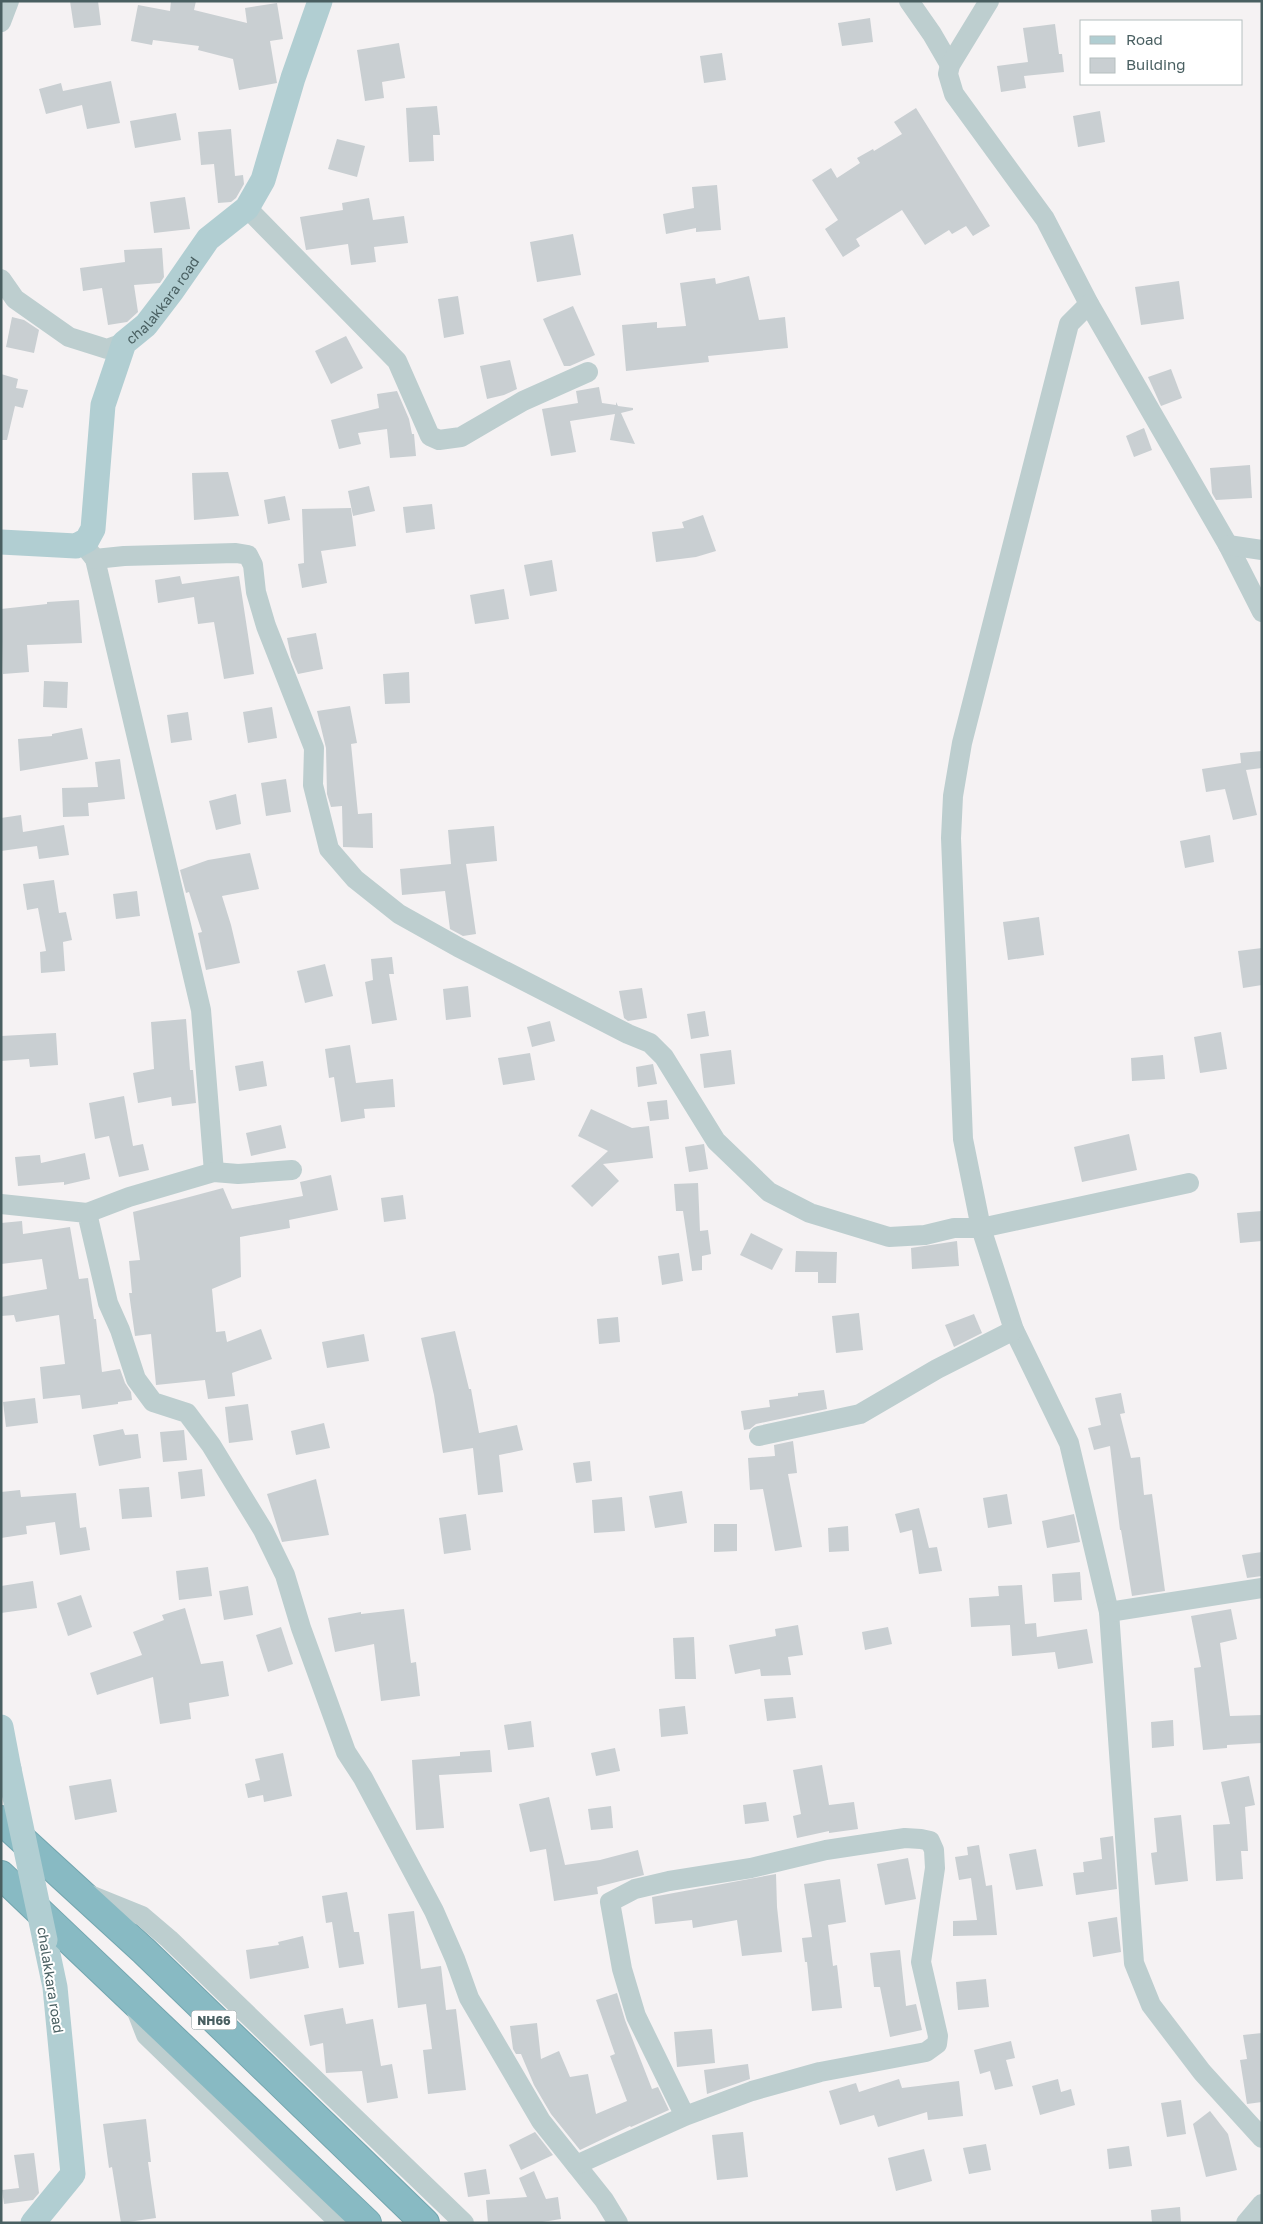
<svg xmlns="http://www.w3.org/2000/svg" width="1263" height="2224" viewBox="0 0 1263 2224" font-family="'Golos Text',sans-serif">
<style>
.building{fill:#c9cfd2}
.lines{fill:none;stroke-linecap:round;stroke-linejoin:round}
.highway-casing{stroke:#73a6af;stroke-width:30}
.minor{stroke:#bdcecf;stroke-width:20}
.major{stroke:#b1ced2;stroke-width:25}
.highway{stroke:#88bac3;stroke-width:28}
.major-bridge{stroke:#b1ced2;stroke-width:25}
.labels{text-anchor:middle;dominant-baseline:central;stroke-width:4;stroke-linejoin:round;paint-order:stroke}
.shield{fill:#fff;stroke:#808f90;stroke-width:1}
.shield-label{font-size:12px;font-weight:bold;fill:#495f61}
.street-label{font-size:14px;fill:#495f61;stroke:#fff}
</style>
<rect width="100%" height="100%" fill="#f5f2f3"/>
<g class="building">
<polygon points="70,1 98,1 101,25 74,28"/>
<polygon points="171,1 196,1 194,10 247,23 245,8 277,3 283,39 270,41 277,83 239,90 233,59 198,50 199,46 153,40 152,45 131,41 138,5 170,11"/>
<polygon points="870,18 873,42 842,46 838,23"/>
<polygon points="1055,24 1059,54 1062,54 1064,72 1024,76 1026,88 1001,92 997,66 1028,62 1023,28"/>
<polygon points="399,43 405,78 382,82 384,98 365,101 357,50"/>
<polygon points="722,53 726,80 704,83 700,56"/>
<polygon points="111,81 120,123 87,129 82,105 46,114 39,89 61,83 63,91"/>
<polygon points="437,106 440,135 433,135 434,161 409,162 406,108"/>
<polygon points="916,108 990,226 973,236 966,226 952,234 949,230 925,245 902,210 856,239 860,246 843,257 825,229 838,220 812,180 831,168 837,178 860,163 857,158 873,149 874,151 902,134 894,122"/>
<polygon points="1100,111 1105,142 1078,147 1073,116"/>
<polygon points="176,113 181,140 135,148 130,121"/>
<polygon points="231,129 235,176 243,175 244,184 236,198 231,202 218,203 214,164 201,165 198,132"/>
<polygon points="337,139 365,146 357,177 328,169"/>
<polygon points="717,185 721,230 696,232 696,228 666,234 663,214 694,208 692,187"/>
<polygon points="185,197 190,229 154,233 150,202"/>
<polygon points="369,198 373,220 404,216 408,243 374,247 376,262 351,265 348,244 306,250 300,217 343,210 342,203"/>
<polygon points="573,234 581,275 537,282 530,242"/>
<polygon points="162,248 164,277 160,283 134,285 138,312 127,322 108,325 102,288 83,291 80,268 125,262 124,250"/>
<polygon points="749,276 759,320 785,317 788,348 708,356 709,362 626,371 622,325 657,322 657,328 686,326 680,283 715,278 716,284"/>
<polygon points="1179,281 1184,319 1141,325 1135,287"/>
<polygon points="458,296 464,334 444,338 438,299"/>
<polygon points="573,306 595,355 570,366 564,366 543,319"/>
<polygon points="12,317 24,320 39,330 34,353 6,347"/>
<polygon points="346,336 363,368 331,384 315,351"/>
<polygon points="510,360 517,389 504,395 487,399 480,366"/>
<polygon points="1171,369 1182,398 1161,406 1148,377"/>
<polygon points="1,374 18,379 16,388 28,390 23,408 15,406 7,440 1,440"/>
<polygon points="599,387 602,403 616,405 616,402 618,406 633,408 633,410 621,413 635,444 610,440 615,414 570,421 576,452 551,456 542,409 578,403 576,391"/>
<polygon points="397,391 409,419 412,434 414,434 416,456 390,458 387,429 358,433 361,444 339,449 331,420 379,408 377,394"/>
<polygon points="1144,428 1152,450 1134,457 1126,436"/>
<polygon points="1250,465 1252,498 1216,500 1212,493 1210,468"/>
<polygon points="228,472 239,516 194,520 192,473"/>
<polygon points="369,486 375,511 353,516 348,491"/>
<polygon points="285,496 290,520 268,524 264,500"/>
<polygon points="432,504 435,529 406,533 403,507"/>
<polygon points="351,508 356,546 321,551 327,583 302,588 298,564 304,563 302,509"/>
<polygon points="703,515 716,551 696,557 656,562 652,532 684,528 682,522"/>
<polygon points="552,560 557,591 530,596 524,565"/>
<polygon points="180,576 182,584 239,576 254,674 224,679 214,622 198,624 194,597 158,603 155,580"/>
<polygon points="504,589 509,619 475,624 470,595"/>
<polygon points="79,600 82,643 27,645 29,672 3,674 1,609 47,604 47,602"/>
<polygon points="316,633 323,669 298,674 291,657 287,638"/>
<polygon points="409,672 410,703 385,704 383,674"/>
<polygon points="44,681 68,682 67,708 43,707"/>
<polygon points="350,706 357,743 351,744 358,814 372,813 373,848 343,847 342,806 331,807 327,794 326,748 317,711"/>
<polygon points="272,707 277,738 248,743 243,712"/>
<polygon points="188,712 192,740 171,743 167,715"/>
<polygon points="82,728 88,759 20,771 18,739 52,736 52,734"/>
<polygon points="1262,751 1262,768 1246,770 1257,815 1233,820 1225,789 1206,792 1202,769 1241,763 1240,753"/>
<polygon points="120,759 125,799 88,803 89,816 63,817 62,788 98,787 95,762"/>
<polygon points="286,779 291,812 266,816 261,783"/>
<polygon points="236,794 241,824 216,830 209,801"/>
<polygon points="21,815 23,832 64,825 69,855 39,859 37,846 1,851 1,818"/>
<polygon points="494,826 497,861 466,864 476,934 463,936 450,929 445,891 402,895 400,869 451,864 448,830"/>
<polygon points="1210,835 1214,862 1185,868 1180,841"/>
<polygon points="250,853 259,889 222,896 231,925 240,963 206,970 198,933 202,932 189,892 186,893 180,870 208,860"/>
<polygon points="54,880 59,913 66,912 72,940 63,942 65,971 41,973 40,952 46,951 38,908 27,910 23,884"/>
<polygon points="137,891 140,916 116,919 113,894"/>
<polygon points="1039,917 1044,955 1008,960 1003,922"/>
<polygon points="1262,948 1262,985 1243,988 1238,951"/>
<polygon points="392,957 394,974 389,974 397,1020 372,1024 365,982 373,980 371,959"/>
<polygon points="325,964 333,996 305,1003 297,971"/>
<polygon points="468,986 471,1017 446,1020 443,989"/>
<polygon points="642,988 647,1018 628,1021 624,1018 619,991"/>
<polygon points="705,1011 709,1036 691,1039 687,1014"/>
<polygon points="186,1019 190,1070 193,1070 196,1103 172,1106 171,1097 138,1103 133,1073 154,1069 151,1022"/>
<polygon points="550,1021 555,1041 532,1047 527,1027"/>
<polygon points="1221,1032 1227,1069 1200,1073 1194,1037"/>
<polygon points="56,1033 58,1065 30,1067 29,1059 1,1061 1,1036"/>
<polygon points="350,1045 356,1083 393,1079 395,1107 364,1109 365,1118 341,1122 334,1077 329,1078 325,1049"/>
<polygon points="731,1050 735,1084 704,1088 700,1054"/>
<polygon points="530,1053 535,1080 503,1085 498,1058"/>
<polygon points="1163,1055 1165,1079 1132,1081 1131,1058"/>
<polygon points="263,1061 267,1086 239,1091 235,1066"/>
<polygon points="653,1064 657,1084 638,1087 636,1067"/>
<polygon points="124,1096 133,1146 143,1144 149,1170 119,1177 109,1136 95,1139 89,1103"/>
<polygon points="667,1100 669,1119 650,1121 647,1102"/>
<polygon points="591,1109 632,1128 649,1126 653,1158 603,1164 619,1181 592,1207 571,1186 608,1151 578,1136"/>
<polygon points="281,1125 286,1148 251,1156 246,1133"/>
<polygon points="1129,1134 1137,1170 1082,1182 1074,1147"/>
<polygon points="704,1144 708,1169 689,1172 685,1147"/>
<polygon points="85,1153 90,1179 64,1185 64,1182 18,1186 15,1157 40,1155 41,1163"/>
<polygon points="331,1175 338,1210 289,1220 290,1228 240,1237 241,1277 212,1289 216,1332 225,1331 227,1342 261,1329 272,1359 232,1373 235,1396 208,1399 205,1380 156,1385 151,1334 135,1336 129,1293 132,1293 129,1261 140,1260 133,1212 223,1188 232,1209 303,1196 300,1182"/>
<polygon points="698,1183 700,1231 708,1230 711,1254 702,1256 702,1270 692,1271 683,1211 676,1211 674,1184"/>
<polygon points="403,1195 406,1219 384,1222 381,1198"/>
<polygon points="1262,1211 1262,1241 1240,1243 1237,1213"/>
<polygon points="22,1221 23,1234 70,1227 79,1279 88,1278 94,1319 96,1319 102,1372 120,1369 125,1383 131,1392 132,1400 118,1402 118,1404 82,1409 80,1395 43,1399 40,1367 65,1364 59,1315 16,1322 14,1315 1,1316 1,1297 47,1289 42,1259 1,1264 1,1223"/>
<polygon points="751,1233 783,1249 772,1270 740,1255"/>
<polygon points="957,1241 959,1266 912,1269 911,1248"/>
<polygon points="796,1251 837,1252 836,1283 818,1283 818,1272 795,1272"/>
<polygon points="679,1253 683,1281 662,1285 658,1256"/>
<polygon points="859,1313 863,1350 836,1353 832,1316"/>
<polygon points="974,1314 982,1333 954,1347 945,1325"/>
<polygon points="618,1317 620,1342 599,1344 597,1319"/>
<polygon points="455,1331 469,1389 471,1389 479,1433 517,1425 523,1450 499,1455 503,1492 478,1495 473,1448 443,1453 434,1395 421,1338"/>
<polygon points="364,1334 369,1361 327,1368 322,1342"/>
<polygon points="824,1390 827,1409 756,1424 750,1429 744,1430 741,1411 770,1407 769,1400 798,1396 798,1393"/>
<polygon points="1121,1393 1125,1413 1120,1414 1131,1458 1140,1457 1144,1495 1152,1494 1165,1591 1132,1596 1121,1530 1120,1530 1110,1446 1094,1450 1088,1428 1101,1425 1095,1398"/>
<polygon points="35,1398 38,1423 6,1427 3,1402"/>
<polygon points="248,1404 253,1440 229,1443 225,1407"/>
<polygon points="324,1423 330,1448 296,1455 291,1431"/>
<polygon points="123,1429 125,1435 138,1434 141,1458 99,1466 93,1435"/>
<polygon points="184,1430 187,1460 163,1462 160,1432"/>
<polygon points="793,1441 797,1473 788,1474 802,1547 775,1551 763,1489 750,1490 748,1458 775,1456 774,1445"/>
<polygon points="590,1461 592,1481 576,1483 573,1463"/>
<polygon points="202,1469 205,1496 181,1499 178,1472"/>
<polygon points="316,1479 329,1535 282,1542 267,1494"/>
<polygon points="149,1487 152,1517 122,1519 119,1489"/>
<polygon points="20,1490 21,1497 76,1493 80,1528 86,1527 90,1550 60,1555 55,1522 26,1526 27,1534 1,1538 1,1492"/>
<polygon points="682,1491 687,1523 655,1528 649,1496"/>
<polygon points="1007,1494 1012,1524 988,1528 983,1498"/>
<polygon points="622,1497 625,1531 594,1533 592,1500"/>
<polygon points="919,1508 929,1548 937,1547 942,1571 919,1574 912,1530 900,1533 895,1514"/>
<polygon points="466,1514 471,1550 444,1554 439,1518"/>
<polygon points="1074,1514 1080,1542 1047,1548 1042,1521"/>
<polygon points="714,1524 737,1524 737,1551 714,1552"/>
<polygon points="848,1526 849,1551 829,1552 828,1528"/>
<polygon points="1262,1552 1262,1576 1247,1578 1242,1555"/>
<polygon points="208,1567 212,1596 179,1600 176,1571"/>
<polygon points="1080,1572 1082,1600 1054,1602 1052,1574"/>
<polygon points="33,1581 37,1608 1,1613 1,1586"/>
<polygon points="1022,1585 1025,1624 1036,1623 1037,1637 1087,1629 1093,1663 1058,1669 1055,1652 1012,1656 1010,1625 971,1627 969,1598 999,1596 998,1586"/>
<polygon points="248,1586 253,1615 224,1620 219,1591"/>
<polygon points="81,1595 92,1627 68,1636 57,1603"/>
<polygon points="185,1608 201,1664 223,1661 229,1696 189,1703 191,1719 160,1724 153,1677 97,1695 90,1673 142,1655 133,1632 164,1620 162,1615"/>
<polygon points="404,1609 411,1663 416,1662 420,1696 381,1701 374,1644 335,1652 328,1618 361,1612 361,1614"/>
<polygon points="1231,1609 1237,1639 1220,1643 1230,1716 1262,1715 1262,1743 1227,1745 1227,1748 1203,1750 1194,1668 1201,1667 1191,1616"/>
<polygon points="798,1625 803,1655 788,1657 791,1675 761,1676 760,1669 735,1674 729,1645 776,1636 775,1629"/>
<polygon points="281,1627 293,1664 268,1672 256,1635"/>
<polygon points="888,1627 892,1644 865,1650 862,1632"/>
<polygon points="694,1637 696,1679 675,1679 673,1638"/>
<polygon points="793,1697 796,1718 767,1721 764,1699"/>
<polygon points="685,1706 688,1734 661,1737 659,1709"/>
<polygon points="1173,1720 1174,1746 1152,1748 1151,1722"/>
<polygon points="531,1721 534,1747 508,1750 504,1725"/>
<polygon points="615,1748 620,1771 596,1776 591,1753"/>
<polygon points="490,1750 492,1772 439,1775 444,1828 416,1830 412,1760 460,1756 460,1752"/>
<polygon points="283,1753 292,1796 264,1802 263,1795 248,1798 245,1784 260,1780 255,1759"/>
<polygon points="822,1765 829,1805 854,1802 858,1829 829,1833 829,1831 797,1838 793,1816 801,1814 793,1770"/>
<polygon points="1249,1776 1255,1805 1245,1807 1248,1851 1241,1851 1243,1879 1216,1881 1213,1825 1230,1824 1221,1782"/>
<polygon points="111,1779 117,1812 75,1820 69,1786"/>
<polygon points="549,1797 565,1865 600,1860 638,1850 644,1875 597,1887 598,1894 554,1901 546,1849 530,1852 519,1804"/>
<polygon points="766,1802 769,1821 745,1824 743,1805"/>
<polygon points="611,1806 613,1828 591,1830 588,1809"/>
<polygon points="1181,1815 1188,1881 1155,1885 1151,1853 1157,1852 1154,1818"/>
<polygon points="1113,1836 1117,1889 1076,1895 1073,1873 1084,1872 1083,1862 1102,1859 1100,1838"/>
<polygon points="979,1845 986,1886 992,1885 997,1935 953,1936 953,1921 977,1920 971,1878 959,1880 955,1857 968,1855 967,1847"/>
<polygon points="1036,1849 1043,1886 1016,1890 1009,1854"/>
<polygon points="908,1858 916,1899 885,1905 877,1864"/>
<polygon points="776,1874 777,1907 782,1952 742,1956 737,1920 693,1928 692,1920 655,1924 652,1897"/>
<polygon points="840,1879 846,1922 828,1925 833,1966 837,1965 842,2008 812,2011 807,1962 805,1962 802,1938 812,1937 804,1884"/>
<polygon points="347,1892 354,1932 359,1932 364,1964 339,1968 332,1922 326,1923 322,1896"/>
<polygon points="414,1911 421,1969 441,1966 446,2010 456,2009 466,2090 428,2094 423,2050 432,2049 426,2004 398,2008 388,1914"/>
<polygon points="1117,1917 1121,1952 1093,1957 1088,1922"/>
<polygon points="303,1936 309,1968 250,1979 246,1950 279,1945 278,1942"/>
<polygon points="900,1950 906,2006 916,2004 922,2030 890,2037 880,1987 874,1987 870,1953"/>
<polygon points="986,1979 989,2007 958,2010 956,1982"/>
<polygon points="617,1993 625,2020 652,2089 658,2087 669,2110 631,2127 630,2126 580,2150 551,2114 534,2085 521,2054 516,2054 513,2049 510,2026 537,2023 541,2059 559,2051 570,2077 588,2074 596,2114 627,2101 610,2056 615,2054 596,2000"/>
<polygon points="343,2008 346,2024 373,2019 381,2066 392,2064 398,2098 367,2103 362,2071 326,2073 323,2043 310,2046 304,2015"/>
<polygon points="712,2029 715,2063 677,2067 674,2032"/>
<polygon points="1262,2033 1262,2102 1247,2104 1240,2060 1247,2059 1243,2035"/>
<polygon points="1011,2041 1015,2058 1006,2060 1013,2086 995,2090 990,2071 980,2074 974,2050"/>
<polygon points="748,2064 750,2079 707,2094 704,2070"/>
<polygon points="899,2079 902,2088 959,2081 963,2116 928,2120 927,2112 878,2127 874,2115 840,2125 829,2091 856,2083 859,2092"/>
<polygon points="1058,2079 1061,2092 1071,2089 1075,2105 1040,2115 1032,2086"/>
<polygon points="1181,2100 1186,2134 1167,2137 1161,2103"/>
<polygon points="1210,2111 1228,2134 1237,2170 1206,2177 1193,2124"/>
<polygon points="146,2119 151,2162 148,2162 156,2218 121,2223 112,2167 109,2168 103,2124"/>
<polygon points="535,2132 553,2155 521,2170 509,2145"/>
<polygon points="743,2132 748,2177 717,2180 712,2135"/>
<polygon points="986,2144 991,2170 969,2174 963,2148"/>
<polygon points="1129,2146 1132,2166 1109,2169 1107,2149"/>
<polygon points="924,2149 932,2181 896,2191 888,2158"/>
<polygon points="34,2153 39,2193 33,2200 4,2204 2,2190 19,2188 14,2155"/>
<polygon points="486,2169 490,2194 468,2197 464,2173"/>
<polygon points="534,2171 546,2199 558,2197 561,2219 536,2223 488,2223 486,2200 527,2197 519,2178"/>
<polygon points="1180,2207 1181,2223 1152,2223 1151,2210"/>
</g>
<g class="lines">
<defs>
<g id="highway">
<polyline points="1,1820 144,1951 425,2223"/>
<polyline points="1,1875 367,2223"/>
</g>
</defs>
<use href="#highway" class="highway-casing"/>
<g class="minor">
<polyline points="909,1 932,34 950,65"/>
<polyline points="989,1 950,65 948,74 954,94 1045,219 1089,304 1228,545 1262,612"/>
<polyline points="1,22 9,1"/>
<polyline points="247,208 397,361 430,436 439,440 461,437 523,401 588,372"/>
<polyline points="1,279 15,299 69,337 107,349 124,343"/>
<polyline points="1089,304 1069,324 962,743 953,796 951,838 963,1139 981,1228 1014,1330 1069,1443 1109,1612 1134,1963 1151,2005 1202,2072 1262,2138"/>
<polyline points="1228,545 1262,550"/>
<polyline points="88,550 95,559 201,1010 214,1172"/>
<polyline points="95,559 124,556 236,553 248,555 253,565 256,592 266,626 314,748 313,785 329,849 355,879 399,914 458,947 628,1034 650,1043 664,1057 716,1141 769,1192 810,1213 889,1237 925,1235 954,1228 981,1228 1189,1183"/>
<polyline points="1,1204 87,1213 108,1303 120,1330 136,1379 153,1402 187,1413 211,1445 263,1530 285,1575 301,1628 346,1752 363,1778 434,1911 455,1959 469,1998 541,2121 604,2200 618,2223"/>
<polyline points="87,1213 129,1197 214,1172 238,1174 292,1170"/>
<polyline points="759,1436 860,1414 937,1369 1014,1330"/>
<polyline points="1109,1612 1262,1588"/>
<polyline points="90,1895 142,1916 169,1939 464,2223"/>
<polyline points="134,2004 146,2035 340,2223"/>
<polyline points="576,2165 685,2116 752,2091 820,2072 926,2052 937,2044 938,2036 921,1962 935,1868 934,1850 930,1841 921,1839 905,1838 826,1850 751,1868 669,1881 635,1889 610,1902 622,1969 636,2016 685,2116"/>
<polyline points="1246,2223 1262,2204"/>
</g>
<g class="major">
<path id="s1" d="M1 542 76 546 87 540 93 529 103 405 124 343 146 325 172 291 208 239 247 208 263 180 293 78 320 1"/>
<polyline points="1,1727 9,1769"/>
<polyline points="33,2223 73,2174 55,1987 45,1940"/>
</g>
<use href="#highway" class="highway"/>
<polyline class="major-bridge" points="9,1769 45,1940"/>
</g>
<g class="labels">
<rect class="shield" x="191.5" y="2010.5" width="45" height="19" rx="4"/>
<g class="shield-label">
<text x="214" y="2020">NH66</text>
</g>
<g class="street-label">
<text stroke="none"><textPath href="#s1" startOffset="348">chalakkara road</textPath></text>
<text transform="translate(51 1980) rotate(81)">chalakkara road</text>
</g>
</g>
<rect width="1263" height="2224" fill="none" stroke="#495f61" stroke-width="5"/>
<rect x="1080" y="20" width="162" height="65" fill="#ffffff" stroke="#b6bfc0"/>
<rect x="1090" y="36" width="25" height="8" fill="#b1ced2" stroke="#b6bfc0"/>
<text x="1126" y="45" font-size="15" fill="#495f61">Road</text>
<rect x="1090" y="58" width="25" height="15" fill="#c9cfd2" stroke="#b6bfc0"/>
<text x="1126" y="70" font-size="15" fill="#495f61">Building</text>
</svg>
